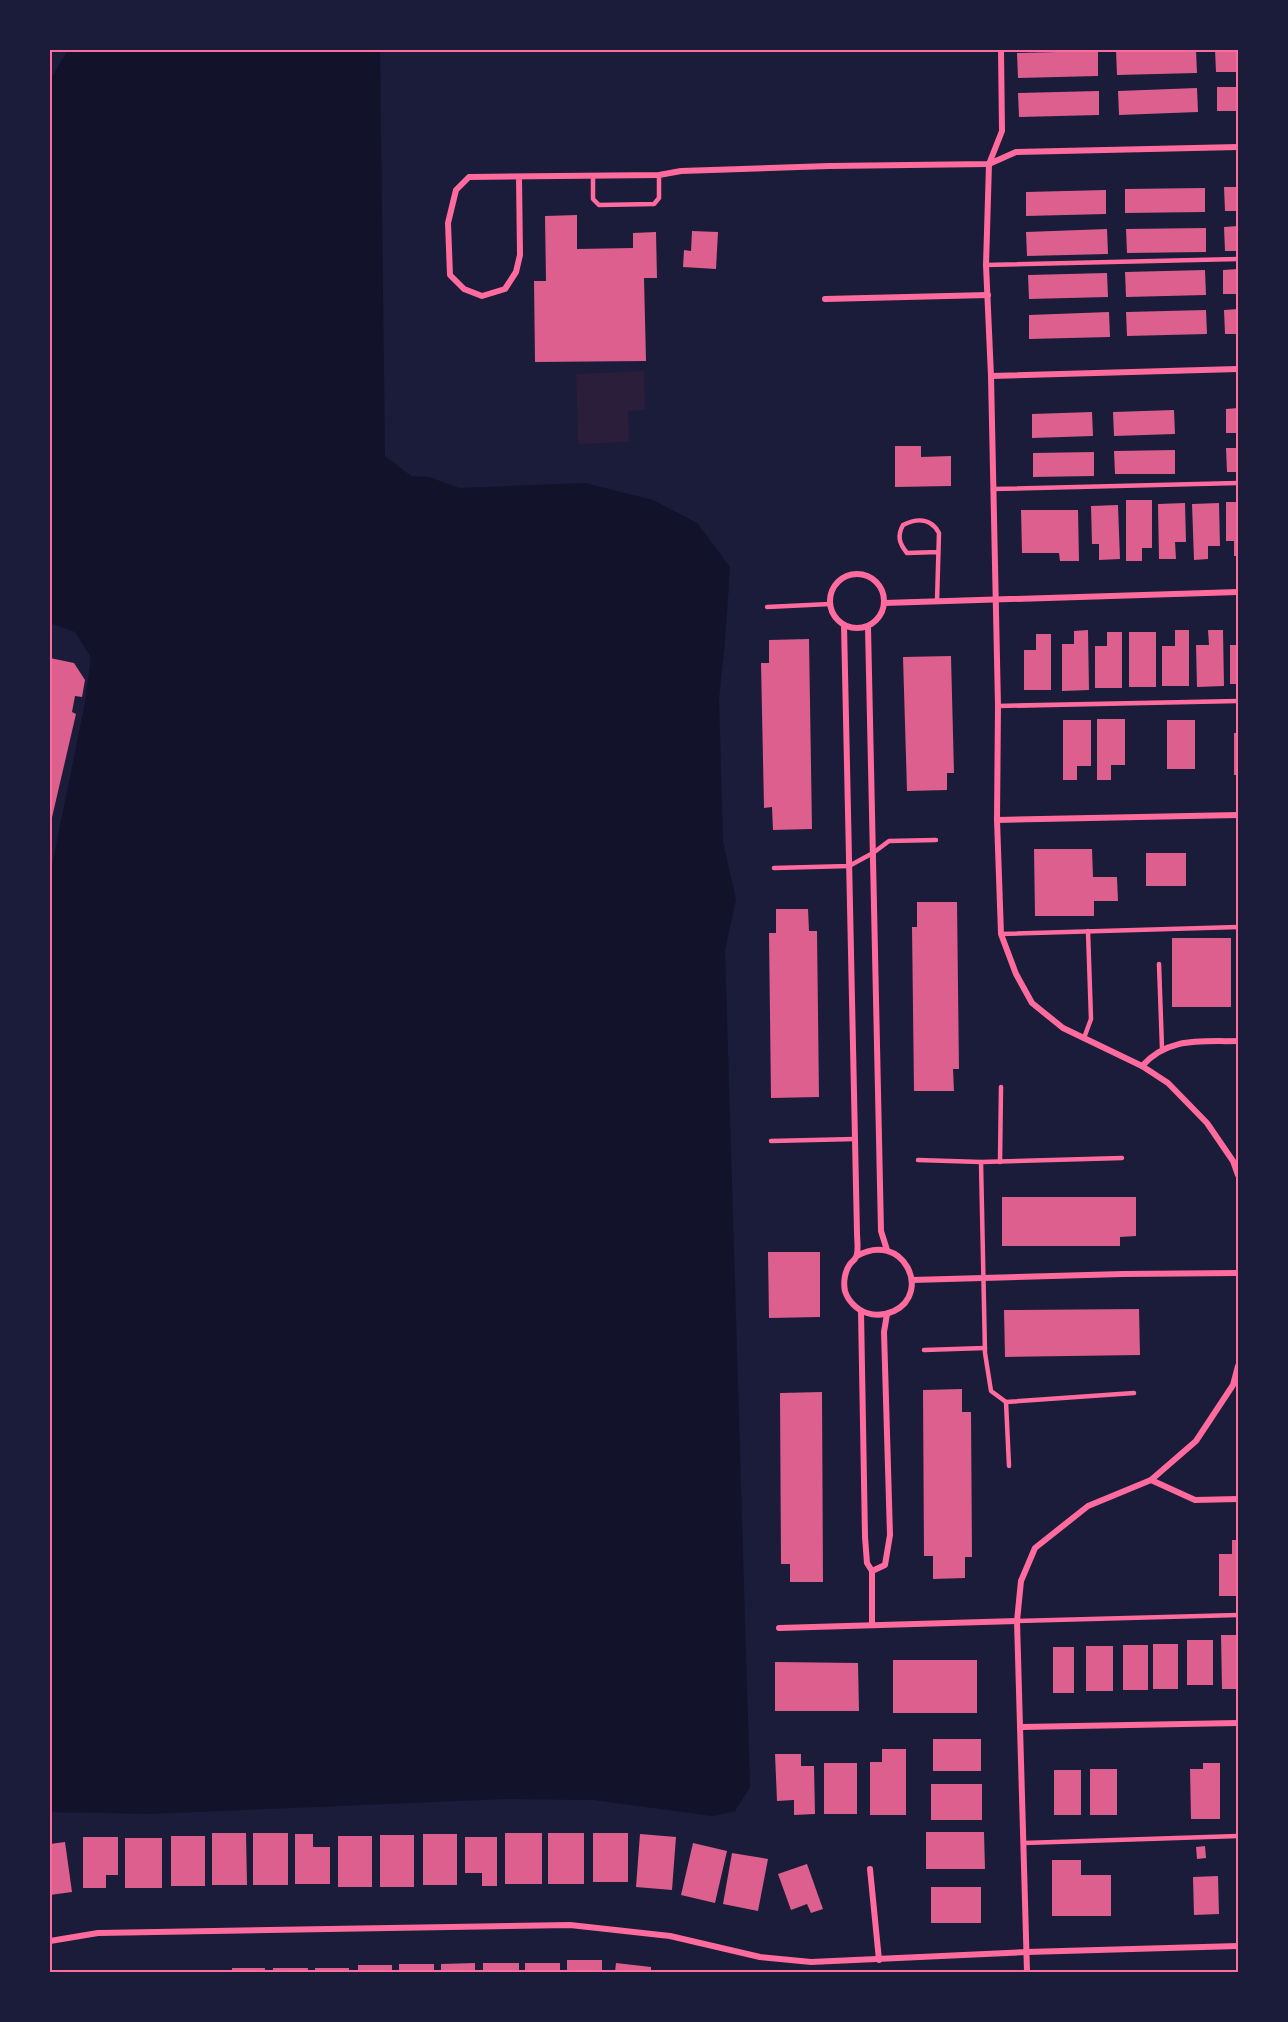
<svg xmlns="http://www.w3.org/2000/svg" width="1288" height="2022" viewBox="0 0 1288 2022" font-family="Arial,sans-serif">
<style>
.green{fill:#2a1e3b}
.water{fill:#12122b}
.building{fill:#dd5f8e}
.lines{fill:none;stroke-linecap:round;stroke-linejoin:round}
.service{stroke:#ff6b9d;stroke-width:4.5}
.minor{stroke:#ff6b9d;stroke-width:6}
.neatline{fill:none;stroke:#ff6b9d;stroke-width:2}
</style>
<rect width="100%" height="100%" fill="#1b1b3a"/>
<polygon class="green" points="644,371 645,410 628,411 629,442 578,444 576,374"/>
<polygon class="water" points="68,50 380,50 385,456 411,476 429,477 459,488 585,483 653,500 697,523 730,567 725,641 719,698 723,842 736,899 725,950 750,1787 735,1811 713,1816 593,1800 505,1799 150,1814 50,1812 50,875 85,703 91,657 75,632 50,623 50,80"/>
<g class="building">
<polygon points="1116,50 1196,50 1197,73 1117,75"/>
<polygon points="1215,50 1238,50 1238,72 1216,72"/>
<polygon points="1098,51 1098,76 1018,78 1017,53"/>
<rect x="1217" y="87" width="21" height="24"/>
<polygon points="1197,88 1198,112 1119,115 1118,91"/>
<polygon points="1099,91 1099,115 1019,117 1018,93"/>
<polygon points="1224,187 1238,187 1238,211 1225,211"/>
<polygon points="1205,188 1205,212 1125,213 1125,189"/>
<polygon points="1106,190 1106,214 1026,216 1026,192"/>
<polygon points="577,215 577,249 633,248 633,233 656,232 657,278 644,278 646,361 535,362 534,281 546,281 545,216"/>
<polygon points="1238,226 1238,251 1225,251 1224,227"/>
<polygon points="1206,228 1206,252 1127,253 1126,229"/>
<polygon points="1107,229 1108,254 1027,256 1026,232"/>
<polygon points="692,231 718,232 716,269 683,267 684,250 691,251"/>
<polygon points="1238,269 1238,294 1223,294 1223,270"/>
<polygon points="1205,270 1206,295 1126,297 1125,272"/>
<polygon points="1107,273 1108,297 1029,299 1028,275"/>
<polygon points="1238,309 1238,334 1225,334 1224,310"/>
<polygon points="1206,310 1207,334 1127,336 1126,312"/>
<polygon points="1109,312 1110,337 1029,339 1029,315"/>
<polygon points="1238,408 1238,433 1226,433 1226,409"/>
<polygon points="1174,410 1175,434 1114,436 1113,412"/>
<polygon points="1092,412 1093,436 1032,438 1032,414"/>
<polygon points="895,446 921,446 921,457 951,456 951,486 895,487"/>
<polygon points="1226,448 1238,448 1238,472 1227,472"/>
<polygon points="1175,450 1175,474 1115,474 1114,451"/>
<polygon points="1094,452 1094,476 1033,477 1033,453"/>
<polygon points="1126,500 1152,500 1152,548 1142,548 1142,561 1126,561"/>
<polygon points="1226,502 1238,502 1238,556 1234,556 1234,541 1226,541"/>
<polygon points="1185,503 1186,542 1175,542 1176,559 1159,559 1158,504"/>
<polygon points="1219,503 1220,546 1208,546 1208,559 1194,560 1192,504"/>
<polygon points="1118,505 1120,559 1099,560 1099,544 1092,544 1091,506"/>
<polygon points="1021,510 1078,510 1079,561 1060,561 1059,553 1022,553"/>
<polygon points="1088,630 1089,690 1062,691 1062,644 1074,644 1074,631"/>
<polygon points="1175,630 1189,630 1189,686 1162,686 1162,646 1175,646"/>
<polygon points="1208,630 1223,630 1224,686 1197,687 1196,645 1209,645"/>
<polygon points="1107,632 1122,632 1122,688 1095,688 1095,646 1107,646"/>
<rect x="1129" y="632" width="27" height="55"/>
<polygon points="1036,634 1051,634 1051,690 1024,690 1024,650 1036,650"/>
<polygon points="809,639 812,829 773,830 772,807 764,808 761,663 769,663 769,640"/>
<rect x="1230" y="645" width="8" height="39"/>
<polygon points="951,656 954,773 947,773 947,790 907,791 903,657"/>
<polygon points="50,658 74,663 85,680 82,697 75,696 72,712 76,714 50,826"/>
<polygon points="1097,719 1125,719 1125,765 1111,765 1111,780 1097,780"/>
<polygon points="1063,720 1091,720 1091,766 1077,766 1077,780 1063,780"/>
<rect x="1167" y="720" width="28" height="49"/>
<rect x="1234" y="733" width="4" height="42"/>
<polygon points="1034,849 1092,849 1093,877 1117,877 1118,901 1094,901 1094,916 1035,916"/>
<rect x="1146" y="853" width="40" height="33"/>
<polygon points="917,902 957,902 959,1069 953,1069 954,1091 914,1091 912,927 917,927"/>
<polygon points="776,909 808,909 809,931 817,931 819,1097 771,1098 769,933 776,933"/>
<rect x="1172" y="938" width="59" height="69"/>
<polygon points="1002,1197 1136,1197 1136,1236 1120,1237 1120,1246 1002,1246"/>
<polygon points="768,1252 820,1252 820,1317 769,1318"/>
<polygon points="1139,1309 1140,1355 1005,1357 1004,1310"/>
<polygon points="962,1389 962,1412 971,1412 972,1557 965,1557 965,1578 933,1579 933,1556 924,1556 923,1390"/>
<polygon points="822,1392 823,1582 790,1582 790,1564 781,1564 780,1393"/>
<polygon points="1232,1540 1238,1540 1238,1596 1219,1596 1219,1554 1232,1554"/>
<polygon points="1221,1635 1238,1635 1237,1689 1222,1689"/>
<rect x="1187" y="1640" width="26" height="45"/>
<rect x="1153" y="1644" width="25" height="45"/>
<rect x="1123" y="1645" width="25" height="45"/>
<rect x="1086" y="1646" width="27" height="45"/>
<rect x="1053" y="1647" width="21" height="46"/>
<rect x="893" y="1660" width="84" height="53"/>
<polygon points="775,1662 858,1663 859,1711 775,1711"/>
<rect x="933" y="1739" width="48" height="32"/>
<polygon points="882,1749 906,1749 906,1815 870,1815 870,1762 882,1762"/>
<polygon points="775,1754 801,1754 801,1766 814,1766 815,1814 794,1815 794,1800 777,1801"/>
<rect x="824" y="1763" width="33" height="51"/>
<polygon points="1203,1763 1220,1763 1220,1819 1191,1819 1190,1769 1203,1769"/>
<rect x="1090" y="1769" width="27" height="46"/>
<rect x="1054" y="1770" width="27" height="45"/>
<rect x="931" y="1784" width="51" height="36"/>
<polygon points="926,1832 984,1832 985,1869 926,1869"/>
<polygon points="212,1833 246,1833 247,1885 212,1885"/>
<rect x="253" y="1833" width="35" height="52"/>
<rect x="505" y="1833" width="37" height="51"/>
<rect x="548" y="1833" width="36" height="51"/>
<rect x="593" y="1833" width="35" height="49"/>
<polygon points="295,1834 313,1834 313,1847 330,1847 330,1884 295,1884"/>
<rect x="423" y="1834" width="34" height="51"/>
<polygon points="640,1834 676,1837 672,1890 636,1887"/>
<rect x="380" y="1835" width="34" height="52"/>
<rect x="171" y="1836" width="34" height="50"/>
<rect x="338" y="1836" width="34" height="51"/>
<polygon points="83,1837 118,1837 118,1875 106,1875 106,1888 83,1888"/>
<polygon points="465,1837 497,1837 497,1886 482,1886 482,1873 465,1873"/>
<rect x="125" y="1838" width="37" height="50"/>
<polygon points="65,1842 72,1892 50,1895 50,1844"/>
<polygon points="693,1843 727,1851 715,1903 681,1895"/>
<polygon points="1205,1846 1206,1858 1197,1859 1196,1847"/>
<polygon points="732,1853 768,1859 758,1911 723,1904"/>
<polygon points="1052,1860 1081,1860 1081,1875 1111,1875 1111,1916 1052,1916"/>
<polygon points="807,1864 823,1909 811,1913 807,1904 791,1910 778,1874"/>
<polygon points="1218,1876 1219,1914 1194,1915 1193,1877"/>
<rect x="931" y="1887" width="50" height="36"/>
<rect x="567" y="1960" width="35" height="12"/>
<polygon points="475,1963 475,1972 441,1972 441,1964"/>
<rect x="483" y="1963" width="36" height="9"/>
<rect x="525" y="1963" width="35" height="9"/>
<polygon points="616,1963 651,1967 651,1972 615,1972"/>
<rect x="399" y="1964" width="35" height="8"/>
<rect x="358" y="1965" width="34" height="7"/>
<rect x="232" y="1968" width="33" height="4"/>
<rect x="273" y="1968" width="35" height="4"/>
<rect x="315" y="1968" width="34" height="4"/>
<rect x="190" y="1970" width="35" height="2"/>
</g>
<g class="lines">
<g class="service">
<polyline points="593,176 593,199 599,205 654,204 659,198 659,175"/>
<polyline points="986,265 1238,259"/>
<polyline points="993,489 1238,483"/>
<path d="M937 601 939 533C931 518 917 518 903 525 897 536 899 543 907 553L938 552"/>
<polyline points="767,607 830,604"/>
<polyline points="998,706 1238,701"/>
<polyline points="774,868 849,866 873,853 889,841 936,840"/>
<polyline points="1001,934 1238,927"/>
<polyline points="1159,964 1162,1048"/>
<polyline points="1084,1038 1091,1019 1088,931"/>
<polyline points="771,1141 855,1139"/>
<polyline points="1122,1158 981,1162 985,1353 991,1391 1006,1402 1134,1393"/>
<polyline points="918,1160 981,1162"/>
<polyline points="1000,1162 1001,1087"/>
<polyline points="924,1350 985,1348"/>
<polyline points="1006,1402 1009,1466"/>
<polyline points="1017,1621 1238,1615"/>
<polyline points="1024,1843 1238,1836"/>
</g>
<g class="minor">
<polyline points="1001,50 1002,131 989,164 986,265 991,376 998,706 997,820 1001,934 1016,974 1032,1003 1063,1028 1142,1066 1168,1083 1207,1123 1233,1161 1238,1175"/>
<polyline points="519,177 520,255 516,272 505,289 482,296 464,289 450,275 448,223 456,190 469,177 659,175 681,171 829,166 989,164 1016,152 1238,147"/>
<polyline points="825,299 988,295"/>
<polyline points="991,376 1238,369"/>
<circle cx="857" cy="601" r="27"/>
<polyline points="884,603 1238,592"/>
<path d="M844 625 857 1233C857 1240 859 1251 856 1257 855 1260 852 1261 850 1264 845 1271 843 1282 845 1291 848 1301 857 1310 867 1313 876 1316 885 1315 894 1311 933 1292 902 1230 857 1256"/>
<polyline points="868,627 881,1231 887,1250"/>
<polyline points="997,820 1238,815"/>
<path d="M1142 1066C1169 1036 1202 1042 1238 1041"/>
<polyline points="912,1280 1123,1274 1238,1273"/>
<polyline points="861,1311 865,1537 867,1563 872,1571 872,1625"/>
<polyline points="1151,1480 1195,1500 1238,1499"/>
<polyline points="872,1571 885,1565 890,1535 884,1332 887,1314"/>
<polyline points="779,1628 1017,1621"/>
<polyline points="1022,1727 1238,1723"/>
<polyline points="870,1869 879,1960"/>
<polyline points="50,1941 98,1933 570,1925 670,1936 760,1957 811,1962 1027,1952 1238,1946"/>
<polyline points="1027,1972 1017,1621 1021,1581 1035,1548 1088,1506 1151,1480 1196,1441 1233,1385 1238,1366"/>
</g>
</g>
<rect width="1288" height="2022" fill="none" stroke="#1b1b3a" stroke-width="102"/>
<rect x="51" y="51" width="1186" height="1920" class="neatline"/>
</svg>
